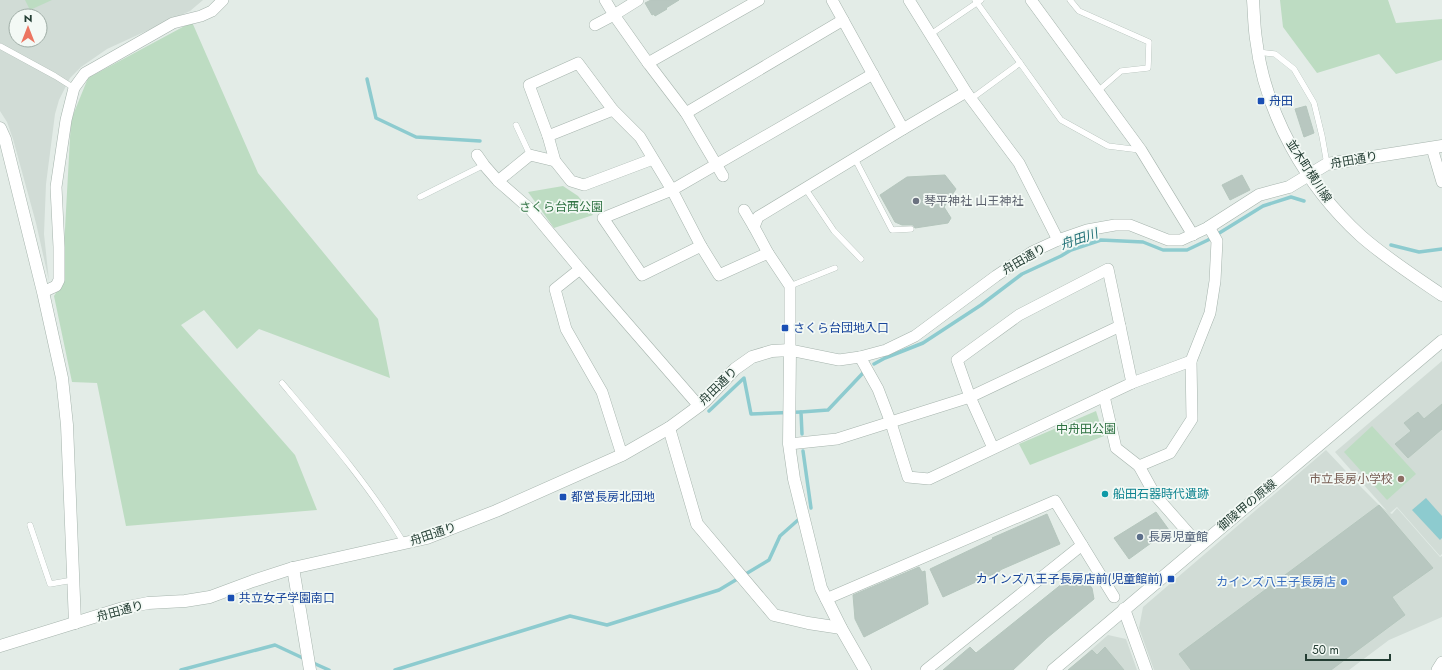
<svg xmlns="http://www.w3.org/2000/svg" width="1442" height="670" viewBox="0 0 1442 670" font-family="Jost,'Noto Sans JP',sans-serif">
<style>
.built{fill:#d1dcd6;fill-rule:evenodd}
.green{fill:#bddcc2}
.water{fill:#8dcbcf}
.lines{fill:none;stroke-linecap:round;stroke-linejoin:round}
.stream{stroke:#8dcbcf;stroke-width:3.5}
.building{fill:#b8c7c0;stroke:#b5c6bd}
.service-casing{stroke:#a6b4ad;stroke-width:6}
.minor-casing{stroke:#a6b4ad;stroke-width:12}
.tertiary-casing{stroke:#a6b4ad;stroke-width:13}
.service{stroke:#fff;stroke-width:5.5}
.minor{stroke:#fff;stroke-width:11}
.tertiary{stroke:#fff;stroke-width:12}
.transit-dot{fill:#1a4fb4;stroke:#f3f9f5;stroke-width:1.5}
.worship-dot{fill:#6b7280;stroke:#f3f9f5;stroke-width:1.5}
.education-dot{fill:#8d6e63;stroke:#f3f9f5;stroke-width:1.5}
.culture-dot{fill:#0f9aa8;stroke:#f3f9f5;stroke-width:1.5}
.service-dot{fill:#5c6f8a;stroke:#f3f9f5;stroke-width:1.5}
.shop-dot{fill:#3f7fe0;stroke:#f3f9f5;stroke-width:1.5}
.labels{text-anchor:middle;dominant-baseline:central;stroke-width:3.5;stroke-linejoin:round;paint-order:stroke}
.transit-label{font-size:12px;fill:#164399;stroke:#f3f9f5;text-anchor:start}
.street-label{font-size:12px;fill:#233d33;stroke:#f3f9f5}
.worship-label{font-size:12px;fill:#5b616d;stroke:#f3f9f5;text-anchor:start}
.park-label{font-size:12px;fill:#2f7242;stroke:#f3f9f5}
.education-label{font-size:12px;fill:#785e54;stroke:#f3f9f5;text-anchor:end}
.culture-label{font-size:12px;fill:#0d838f;stroke:#f3f9f5;text-anchor:start}
.service-label{font-size:12px;fill:#4e5e75;stroke:#f3f9f5;text-anchor:start}
.shop-label{font-size:12px;fill:#366cbe;stroke:#f3f9f5;text-anchor:end}
.water-label{font-size:13px;font-style:italic;fill:#207076;stroke:#f3f9f5}
</style>
<rect width="100%" height="100%" fill="#e3ece7"/>
<g class="built">
<path d="M0 0H203L190 11 107 49 81 67 70 78 59 100 55 114 46 184 44 234 49 281 36 223 13 139 7 122 0 111ZM16 16H40V40H16Z"/>
<polygon points="1442,361 1442,554 1440,556 1397,507 1390,513 1392,514 1397,508 1440,557 1442,556 1442,617 1389,640 1349,670 1154,670 1139,628 1143,607 1326,450 1361,487 1379,505 1387,511 1335,452"/>
<polygon points="1108,635 1126,639 1137,670 1068,670"/>
</g>
<g class="green">
<polygon points="25,0 52,0 30,10"/>
<polygon points="1280,0 1388,0 1396,23 1442,19 1442,60 1396,74 1379,54 1317,73 1283,27"/>
<polygon points="192,22 258,173 378,319 390,378 259,329 237,349 204,310 181,325 295,455 317,510 126,526 97,383 72,382 54,296 62,283 71,120 88,78"/>
<polygon points="563,186 578,196 593,215 554,228 528,192"/>
<polygon points="1096,411 1104,436 1030,465 1019,444"/>
<polygon points="1372,426 1416,474 1387,500 1344,452"/>
</g>
<polygon class="water" points="1426,498 1442,516 1442,538 1440,540 1412,510"/>
<g class="lines">
<g class="stream">
<polyline points="367,79 376,118 416,137 480,141"/>
<polyline points="1391,245 1419,252 1442,249"/>
<polyline points="874,364 885,358 923,343 981,305 1022,274 1061,256 1071,250 1101,240 1143,242 1163,250 1187,250 1208,240 1263,206 1291,197 1304,201"/>
<polyline points="709,411 744,378 751,414 801,412"/>
<polyline points="802,434 801,412 828,410 863,373"/>
<polyline points="803,451 811,508"/>
<polyline points="311,662 329,670"/>
<polyline points="181,670 275,645 305,659"/>
<polyline points="395,670 570,616 607,625 719,590 769,560 780,536 798,520"/>
</g>
</g>
<g class="building">
<polygon points="651,0 679,0 666,8 667,9 655,16 654,14 652,15 645,3"/>
<polygon points="1306,106 1314,133 1304,137 1295,109"/>
<polygon points="945,175 956,189 944,207 951,218 948,223 915,228 913,225 902,225 895,222 880,195 907,177"/>
<polygon points="1242,175 1250,190 1230,200 1222,185"/>
<polygon points="1442,404 1442,429 1408,458 1395,444 1411,431 1404,423 1418,412 1424,419"/>
<polygon points="1379,505 1433,568 1392,597 1405,615 1331,670 1191,670 1179,654"/>
<polygon points="1156,512 1169,530 1129,559 1114,538"/>
<polygon points="1047,514 1060,544 1000,570 1000,571 943,597 930,569 993,539 992,538"/>
<polygon points="919,567 922,572 925,571 928,604 864,637 855,619 853,595"/>
<polygon points="1078,571 1092,588 1094,599 1047,638 1013,670 943,670 970,647 976,653"/>
<polygon points="1105,647 1124,670 1068,670 1092,650 1097,655"/>
</g>
<g class="lines">
<defs>
<g id="service">
<polyline points="975,0 1061,120 1108,146 1140,150"/>
<polyline points="1070,0 1079,11 1149,42 1148,68 1121,71 1098,91"/>
<polyline points="931,34 981,0"/>
<polyline points="0,46 55,76 74,88"/>
<polyline points="1258,52 1275,54 1294,69 1314,103 1322,136 1327,164"/>
<polyline points="971,99 1020,63"/>
<polyline points="516,125 530,155"/>
<polyline points="855,159 892,230 911,229"/>
<polyline points="805,188 834,231 861,259"/>
<polyline points="420,197 484,165"/>
<polyline points="790,286 835,268"/>
<path d="M282 383C325 434 369 485 404 543"/>
<polyline points="30,525 50,584 73,580"/>
</g>
<g id="minor">
<polyline points="638,0 614,15 648,63 686,113 723,176"/>
<polyline points="832,0 903,129"/>
<polyline points="909,0 966,92 1019,163 1058,240"/>
<polyline points="1031,0 1141,150 1193,235"/>
<polyline points="595,25 614,15 605,0"/>
<polyline points="648,63 759,0"/>
<polyline points="966,92 903,129 758,217 754,227 768,253 790,286 790,350 839,360 860,357 886,350 915,336 996,276 1032,252 1058,240 1087,230 1115,225 1130,225 1168,240 1181,240 1209,227 1217,241 1215,281 1210,313 1191,361 1192,419 1170,453 1139,466"/>
<polyline points="686,113 843,20"/>
<polyline points="548,136 613,110"/>
<polyline points="1432,148 1442,182"/>
<polyline points="477,155 484,165 498,181"/>
<polyline points="653,159 584,185 571,181 555,161 548,136 529,85 578,63 613,110 640,137 672,190 603,218 642,275 701,246"/>
<polyline points="555,161 530,155 498,181 530,209 580,269"/>
<polyline points="744,210 754,227"/>
<polyline points="768,253 719,275 701,246 672,190 873,74"/>
<polyline points="43,292 56,286 59,280 59,247 56,187 66,120 74,88 85,73 94,68 173,23 201,16 212,11 223,0"/>
<polyline points="860,357 878,389 891,423 908,477 929,479 1132,383"/>
<polyline points="1104,396 1116,448 1139,466 1155,495 1199,545"/>
<polyline points="789,444 837,439 970,397 1120,326"/>
<polyline points="993,448 970,397 957,360 1019,315 1108,269 1132,383 1191,361"/>
<polyline points="622,455 602,392 566,329 555,289 580,269 699,406"/>
<polyline points="826,599 1055,501 1114,597"/>
<polyline points="926,670 1082,545"/>
<polyline points="1437,670 1442,662"/>
</g>
<g id="tertiary">
<path d="M1253 0C1254 13 1254 26 1256 39 1265 114 1306 186 1361 236 1386 258 1414 276 1442 295"/>
<polyline points="0,128 5,139 43,292 62,378 67,425 75,623"/>
<polyline points="1209,227 1259,195 1289,187 1327,164 1442,146"/>
<polyline points="669,428 697,524 774,615 808,623 841,628"/>
<polyline points="293,568 310,670"/>
<polyline points="1124,609 1146,670"/>
<polyline points="0,646 123,608 148,603 185,601 210,597 253,581 293,568 427,538 496,511 622,455 669,428 699,406 706,400 735,369 752,357 772,351 790,350 789,444 794,479 821,588 841,628 865,670"/>
<polyline points="1053,670 1442,341"/>
</g>
</defs>
<use href="#service" class="service-casing"/>
<use href="#minor" class="minor-casing"/>
<use href="#tertiary" class="tertiary-casing"/>
<use href="#service" class="service"/>
<use href="#minor" class="minor"/>
<use href="#tertiary" class="tertiary"/>
</g>
<g class="transit-dot">
<rect x="1257" y="97" width="8" height="8" rx="2"/>
<rect x="781" y="324" width="8" height="8" rx="2"/>
<rect x="559" y="493" width="8" height="8" rx="2"/>
<rect x="1167" y="575" width="8" height="8" rx="2"/>
<rect x="227" y="594" width="8" height="8" rx="2"/>
</g>
<circle class="worship-dot" cx="916" cy="201" r="4"/>
<circle class="education-dot" cx="1401" cy="479" r="4"/>
<circle class="culture-dot" cx="1105" cy="494" r="4"/>
<circle class="service-dot" cx="1140" cy="537" r="4"/>
<circle class="shop-dot" cx="1344" cy="582" r="4"/>
<g class="labels">
<g class="transit-label">
<text x="1269" y="101">舟田</text>
<text x="793" y="328">さくら台団地入口</text>
<text x="571" y="497">都営長房北団地</text>
<text x="1163" y="579" text-anchor="end">カインズ八王子長房店前(児童館前)</text>
<text x="239" y="598">共立女子学園南口</text>
</g>
<g class="street-label">
<text transform="translate(1354 160) rotate(-10)">舟田通り</text>
<text transform="translate(1309 171) rotate(57)">並木町横川線</text>
<text transform="translate(1024 259) rotate(-30)">舟田通り</text>
<text transform="translate(718 386) rotate(-44)">舟田通り</text>
<text transform="translate(1247 505) rotate(-40)">御陵甲の原線</text>
<text transform="translate(433 534) rotate(-18)">舟田通り</text>
<text transform="translate(120 611) rotate(-15)">舟田通り</text>
</g>
<g class="worship-label">
<text x="924" y="201">琴平神社 山王神社</text>
</g>
<g class="park-label">
<text x="561" y="207">さくら台西公園</text>
<text x="1086" y="429">中舟田公園</text>
</g>
<g class="education-label">
<text x="1393" y="479">市立長房小学校</text>
</g>
<g class="culture-label">
<text x="1113" y="494">船田石器時代遺跡</text>
</g>
<g class="service-label">
<text x="1148" y="537">長房児童館</text>
</g>
<g class="shop-label">
<text x="1336" y="582">カインズ八王子長房店</text>
</g>
<g class="water-label">
<text transform="translate(1079 239) rotate(-19)">舟田川</text>
</g>
</g>
<g transform="translate(28 28)"><circle r="19" fill="#f3f9f5" stroke="#a0aea7"/>
<path d="M0-3L7 15L0 10L-7 15Z" fill="#ec7561"/>
<text y="-6" font-size="11" font-weight="bold" text-anchor="middle" fill="#233d33">N</text>
</g>
<path d="M1306 654v6h84v-6" fill="none" stroke="#233d33" stroke-width="2"/>
<text x="1312" y="654" font-size="12" fill="#233d33" stroke="#f3f9f5" stroke-width="3" paint-order="stroke">50 m</text>
</svg>
